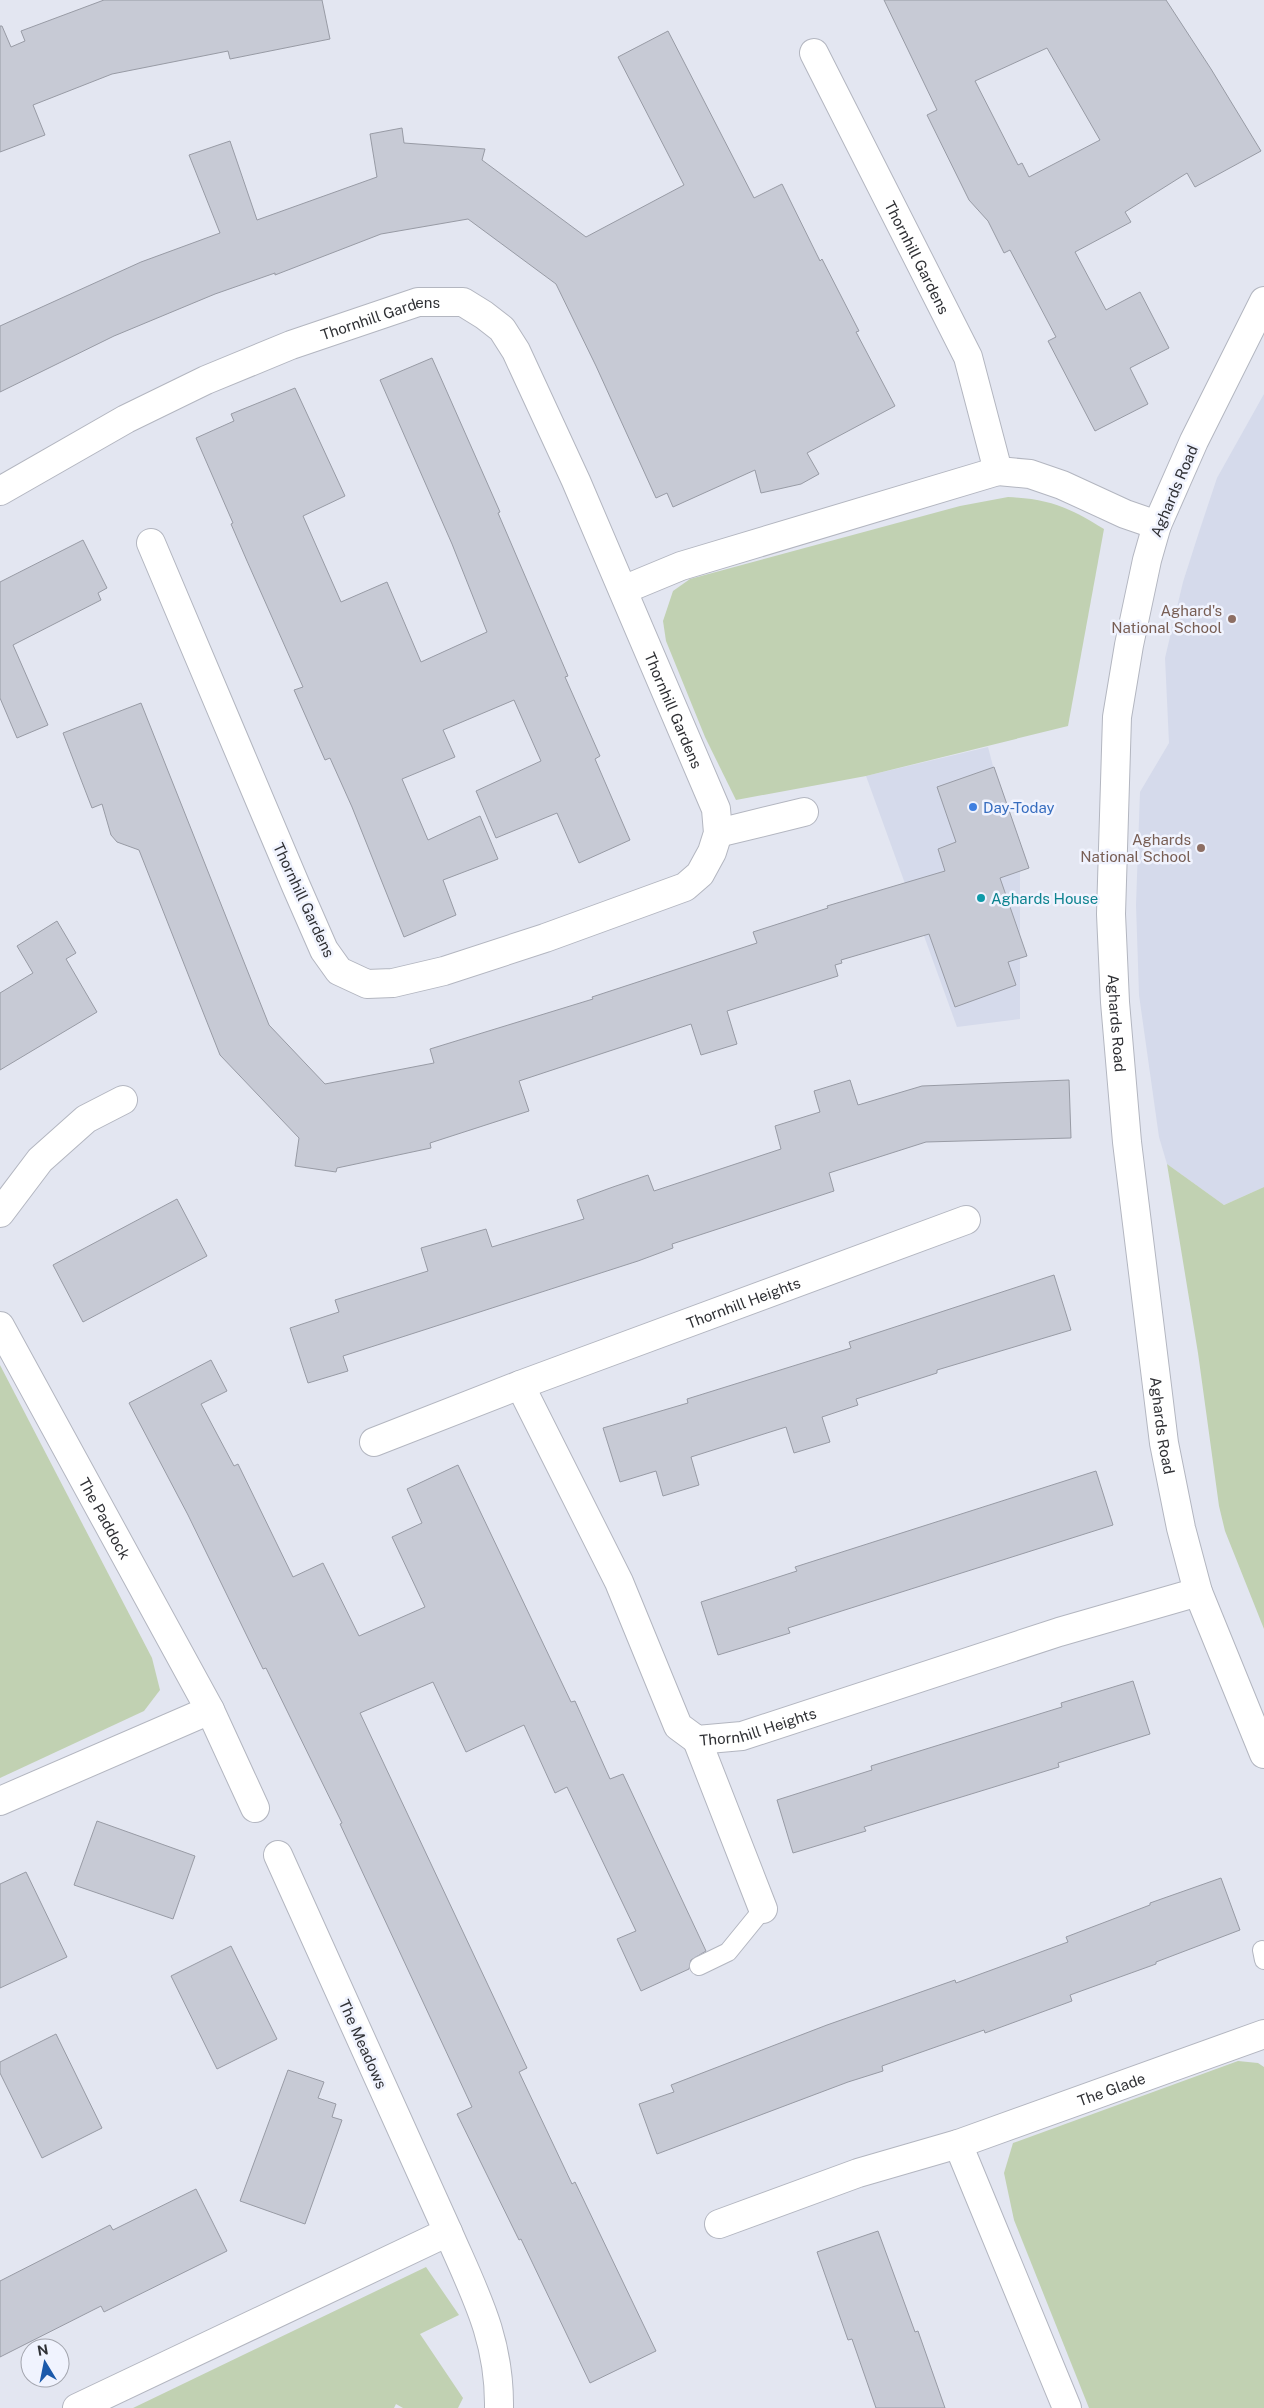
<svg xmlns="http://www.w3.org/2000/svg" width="1264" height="2408" viewBox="0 0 1264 2408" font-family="'Public Sans',sans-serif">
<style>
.built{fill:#d5daeb}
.green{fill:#c1d1b2}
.building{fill:#c7cad5;stroke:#989ba5;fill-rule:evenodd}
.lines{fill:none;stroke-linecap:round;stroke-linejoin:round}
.service-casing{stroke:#b3b6c0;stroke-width:20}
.minor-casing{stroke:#b3b6c0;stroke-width:30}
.tertiary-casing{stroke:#b3b6c0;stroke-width:30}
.service{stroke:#fff;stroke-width:18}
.minor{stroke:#fff;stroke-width:28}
.tertiary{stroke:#fff;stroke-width:28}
.education-dot{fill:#8d6e63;stroke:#f0f3fe;stroke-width:2}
.shop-dot{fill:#3f7fe0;stroke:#f0f3fe;stroke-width:2}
.culture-dot{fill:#0f9aa8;stroke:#f0f3fe;stroke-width:2}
.labels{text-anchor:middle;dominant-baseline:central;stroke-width:5;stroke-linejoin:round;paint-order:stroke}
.street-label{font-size:15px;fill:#303135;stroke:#f0f3fe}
.education-label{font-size:15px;fill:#785e54;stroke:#f0f3fe;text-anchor:end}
.shop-label{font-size:15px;fill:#366cbe;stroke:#f0f3fe;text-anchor:start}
.culture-label{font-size:15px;fill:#0d838f;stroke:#f0f3fe;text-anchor:start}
</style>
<rect width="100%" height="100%" fill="#e3e6f1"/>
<g class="built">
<polygon points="1264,394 1264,1187 1224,1205 1167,1164 1159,1137 1139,995 1136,905 1140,792 1169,743 1165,658 1183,582 1200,529 1217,478"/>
<polygon points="988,747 1020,869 1020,1019 957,1027 866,776"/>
</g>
<g class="green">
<path d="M1008 497C1050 499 1068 507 1104 529L1068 726 866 776 736 800 705 737 666 641 663 621 673 591 690 579 960 506Z"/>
<polygon points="1167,1164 1224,1205 1264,1187 1264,1629 1225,1531 1219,1506 1198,1353"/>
<polygon points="0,1365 152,1658 160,1690 144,1711 0,1778"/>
<polygon points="1238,2061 1258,2063 1264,2067 1264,2408 1089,2408 1014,2220 1004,2173 1013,2143"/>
<polygon points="426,2267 459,2315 420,2334 463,2398 458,2408 403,2408 396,2404 394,2408 133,2408"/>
</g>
<g class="building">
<polygon points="104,0 322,0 330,39 230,59 228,51 112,74 33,105 45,135 0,152 0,26 2,26 11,47 25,41 21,31"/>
<path d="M884 0H1166L1211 69 1261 151 1195 187 1187 173 1125 212 1131 222 1075 252 1106 310 1140 292 1169 348 1130 368 1148 404 1095 431 1048 341 1056 337 1010 250 1004 253 988 221 969 200 927 115 937 110ZM1047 48 1100 140 1029 177 1022 163 1018 165 975 81Z"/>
<polygon points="668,31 754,198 782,184 820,261 822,259 859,331 856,332 895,406 807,453 819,474 801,484 761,493 755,470 673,507 667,493 656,498 596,366 556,284 468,219 381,234 275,275 275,273 215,294 114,336 0,392 0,326 141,262 220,233 189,155 230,141 257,220 377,177 370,134 402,128 404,143 485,149 482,160 586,237 684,185 618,57"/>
<polygon points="432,358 500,512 498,513 568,676 565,677 600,756 595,759 630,840 579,863 557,813 496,838 476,791 541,761 514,700 443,730 455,757 402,779 428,840 480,816 498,859 443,880 456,915 404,937 352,807 330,758 325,760 294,690 303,687 247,561 231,524 233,523 196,438 234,421 231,414 295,388 345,496 303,516 341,602 387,582 421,662 487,632 452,544 380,380"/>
<polygon points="83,540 107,588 98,593 101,600 13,645 48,725 17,738 0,698 0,582"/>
<polygon points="141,703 269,1025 325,1084 434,1063 430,1049 593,999 592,997 757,943 753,932 828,908 827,906 945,871 938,849 956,842 937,787 994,767 1029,868 1000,878 1027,956 1008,962 1016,985 955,1007 929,934 841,960 842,963 835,965 838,976 727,1011 737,1044 701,1055 691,1024 519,1081 529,1111 430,1143 431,1148 337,1168 336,1172 295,1166 299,1138 220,1055 139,850 117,842 111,835 102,804 92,808 63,733"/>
<polygon points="57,921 76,953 66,959 97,1012 0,1070 0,993 33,973 17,946"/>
<polygon points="850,1080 858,1105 922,1086 1069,1080 1071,1138 926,1142 829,1173 834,1191 672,1244 673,1248 638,1261 343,1356 348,1371 308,1383 290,1328 339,1312 335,1300 428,1271 421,1248 486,1229 492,1247 584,1219 577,1200 613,1187 648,1175 654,1191 781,1149 775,1126 820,1112 814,1091"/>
<polygon points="177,1199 207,1256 83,1322 53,1265"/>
<polygon points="1054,1275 1071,1330 937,1370 937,1373 856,1399 858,1405 822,1417 830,1442 794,1453 786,1427 691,1457 699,1485 663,1496 656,1471 620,1482 603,1428 688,1403 687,1399 851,1348 849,1342"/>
<polygon points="211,1360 227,1391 201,1404 234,1466 238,1464 293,1577 323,1563 359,1636 425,1607 392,1537 422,1523 407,1489 458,1465 571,1702 575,1701 610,1779 623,1774 706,1951 691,1960 689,1969 641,1991 617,1939 636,1931 567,1787 555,1793 524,1725 466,1752 433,1682 360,1713 527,2068 519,2072 572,2184 575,2182 656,2351 590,2383 521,2239 519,2240 457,2114 472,2107 340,1824 342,1823 266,1668 263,1669 188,1515 129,1403"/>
<polygon points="1096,1471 1113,1525 788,1628 790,1633 718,1655 701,1602 797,1571 795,1567"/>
<polygon points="1133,1681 1150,1734 1058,1763 1059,1767 864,1827 866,1831 793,1853 777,1800 872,1770 871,1766 1062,1707 1061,1703"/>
<polygon points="97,1821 195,1856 173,1919 74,1885"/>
<polygon points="26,1872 67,1957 0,1988 0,1884"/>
<polygon points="1221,1878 1240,1930 1156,1962 1156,1964 1070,1995 1072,2001 985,2033 984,2030 882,2066 883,2071 848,2082 657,2154 639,2104 674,2092 671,2085 827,2025 955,1980 956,1983 1068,1942 1066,1937 1150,1905 1150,1903"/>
<polygon points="231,1946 277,2039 217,2069 171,1976"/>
<polygon points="56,2034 102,2128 42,2158 0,2073 0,2062"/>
<polygon points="288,2070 324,2082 318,2098 336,2104 332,2117 342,2120 305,2224 240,2201"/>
<polygon points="196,2189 227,2251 104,2312 101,2306 0,2357 0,2281 110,2225 113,2230"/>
<polygon points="878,2231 915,2332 918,2331 945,2408 876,2408 852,2339 848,2340 817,2252"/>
</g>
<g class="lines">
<defs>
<g id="service">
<polyline points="1262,1950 1264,1960"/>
<polyline points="699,1966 728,1952 763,1909"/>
</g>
<g id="minor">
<path id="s1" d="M814 53 968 357 998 471 1030 474 1062 485 1125 514 1157 525"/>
<path id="s2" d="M0 491 126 419 206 380 291 345 418 302H463L484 315 502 329 516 351 576 481 716 809 718 833 712 852 700 874 685 887 545 938 444 971 393 983 367 984 339 971 324 950 296 886 151 543"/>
<polyline points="623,590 681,566 998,471"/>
<polyline points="718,833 804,812"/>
<polyline points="0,1213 40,1160 86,1119 123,1100"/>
<path id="s3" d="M0 1326 210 1710"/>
<path id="s4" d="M520 1385 966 1220"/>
<path id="s5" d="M374 1442 520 1385 619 1582 678 1726 697 1740 742 1736 1059 1632 1198 1592"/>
<polyline points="697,1740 763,1909"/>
<polyline points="0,1801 210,1710 255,1808"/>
<polyline points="958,2144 1067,2408"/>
<path id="s6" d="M719 2224 858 2173 958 2144 1264 2034"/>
<path d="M448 2232C475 2294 500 2339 499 2408"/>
<polyline points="77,2408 448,2232 278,1855"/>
</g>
<g id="tertiary">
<path id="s7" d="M1264 301 1194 441 1157 525 1147 560 1129 645 1117 717 1111 914 1115 1002 1127 1142 1164 1443 1181 1528 1198 1592 1264 1754"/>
</g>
</defs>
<use href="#service" class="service-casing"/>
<use href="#minor" class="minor-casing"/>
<use href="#tertiary" class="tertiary-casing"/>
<use href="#service" class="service"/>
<use href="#minor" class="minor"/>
<use href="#tertiary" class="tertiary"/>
</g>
<g class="education-dot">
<circle cx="1232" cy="619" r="5"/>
<circle cx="1201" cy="848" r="5"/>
</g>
<circle class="shop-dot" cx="973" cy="807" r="5"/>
<circle class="culture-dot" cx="981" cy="898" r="5"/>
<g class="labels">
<g class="street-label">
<text stroke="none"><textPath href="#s1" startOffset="229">Thornhill Gardens</textPath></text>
<text stroke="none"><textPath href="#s2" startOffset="420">Thornhill Gardens</textPath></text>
<text transform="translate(1174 491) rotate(-67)">Aghards Road</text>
<text stroke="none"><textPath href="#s2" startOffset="971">Thornhill Gardens</textPath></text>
<text transform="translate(304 900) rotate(65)">Thornhill Gardens</text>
<text stroke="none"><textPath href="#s7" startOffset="751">Aghards Road</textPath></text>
<text stroke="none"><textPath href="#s4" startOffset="238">Thornhill Heights</textPath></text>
<text stroke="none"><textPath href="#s7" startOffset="1156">Aghards Road</textPath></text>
<text stroke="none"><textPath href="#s3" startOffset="219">The Paddock</textPath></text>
<text stroke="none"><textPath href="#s5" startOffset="619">Thornhill Heights</textPath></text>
<text transform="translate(363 2044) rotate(66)">The Meadows</text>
<text stroke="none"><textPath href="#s6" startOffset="415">The Glade</textPath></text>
</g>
<g class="education-label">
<text x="1222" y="610">Aghard's<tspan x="1222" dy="17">National School</tspan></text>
<text x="1191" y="839">Aghards<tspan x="1191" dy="17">National School</tspan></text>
</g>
<g class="shop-label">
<text x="983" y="807">Day-Today</text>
</g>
<g class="culture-label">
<text x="991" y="898">Aghards House</text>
</g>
</g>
<g transform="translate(45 2363) rotate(350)"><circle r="24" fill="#f0f3fe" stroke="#a3a5ae"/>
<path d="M0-4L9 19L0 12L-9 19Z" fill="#1b59aa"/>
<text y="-8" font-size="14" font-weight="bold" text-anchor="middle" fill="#303135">N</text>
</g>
</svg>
